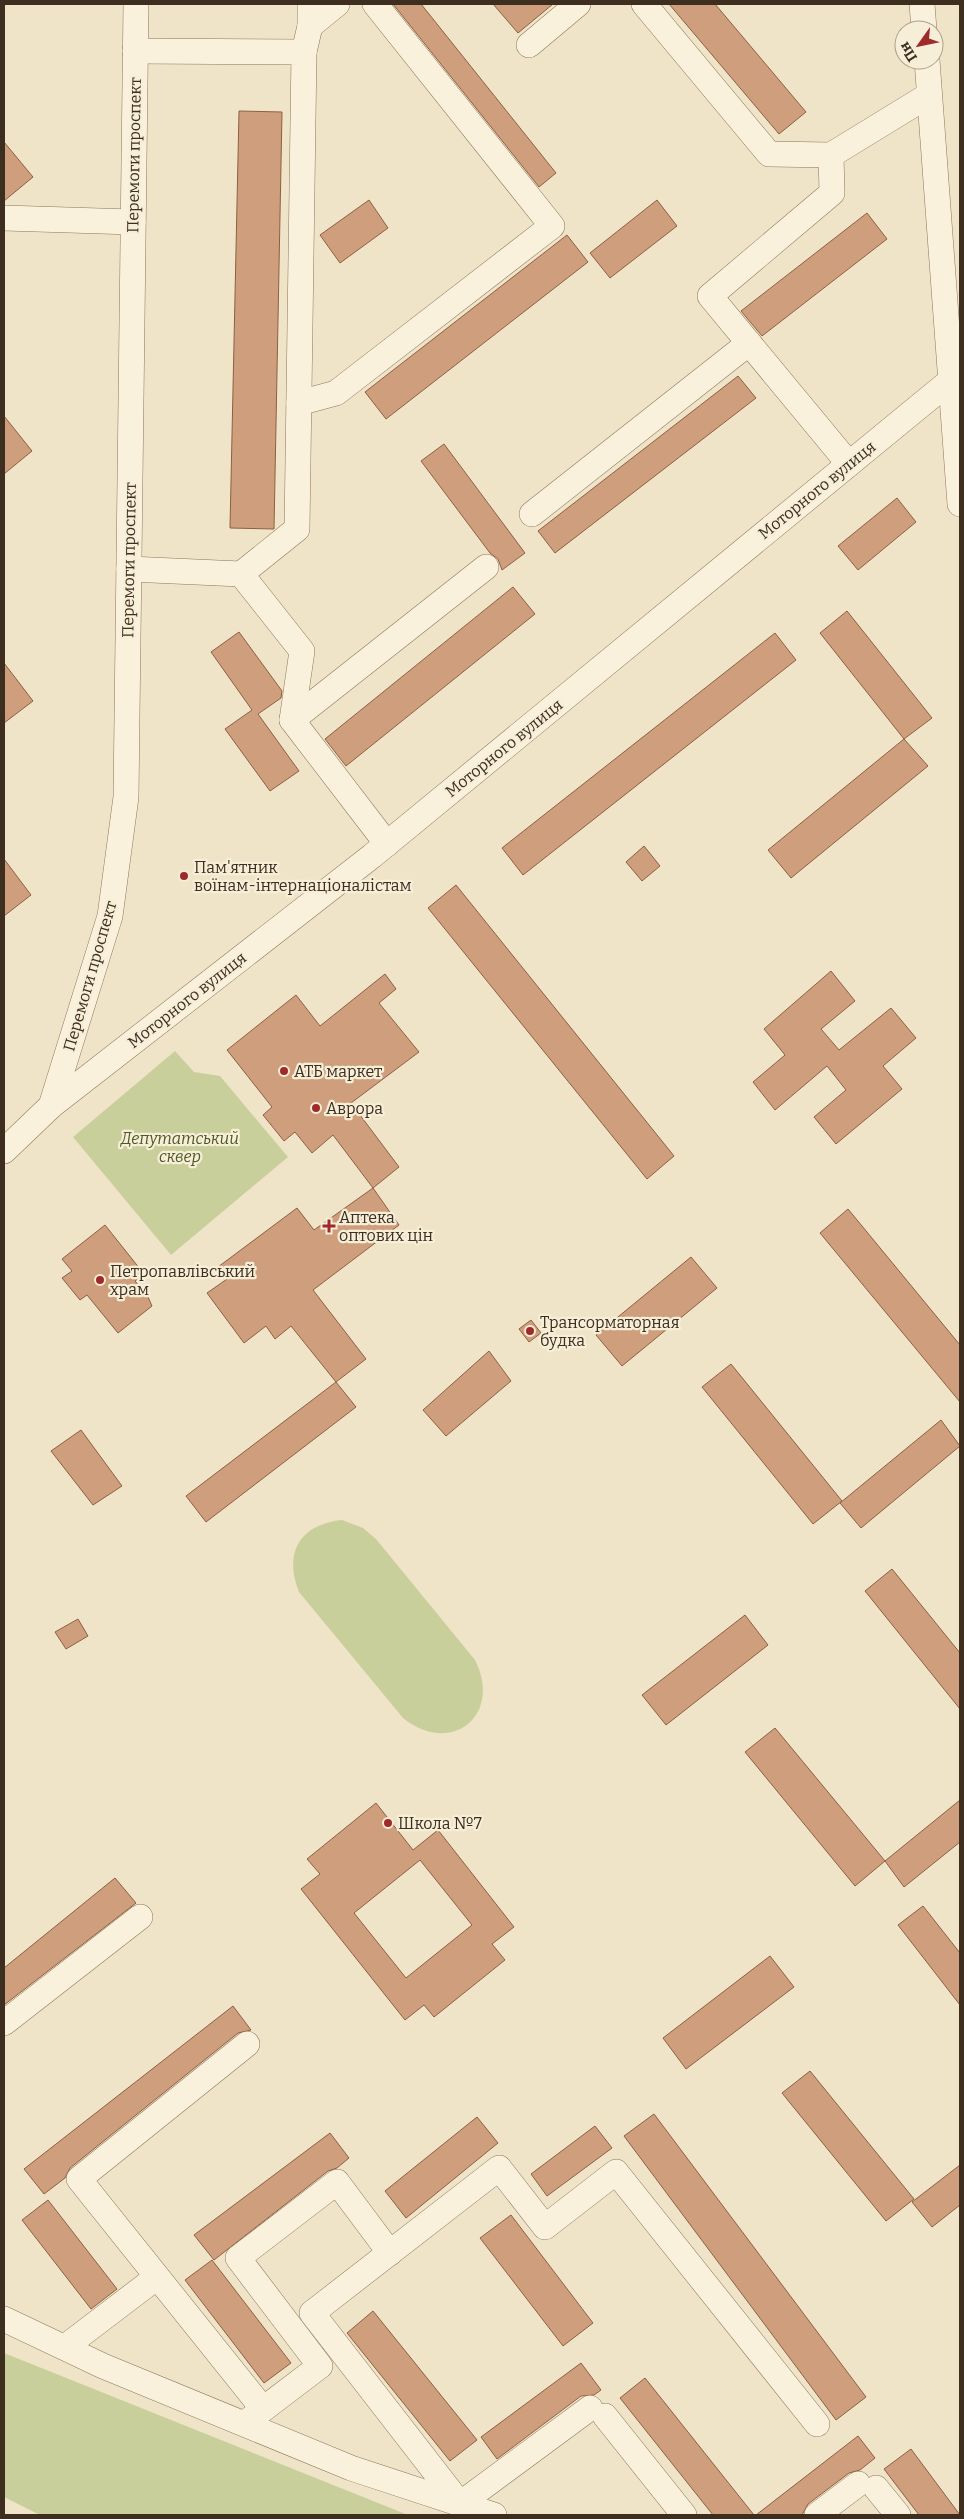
<svg xmlns="http://www.w3.org/2000/svg" width="964" height="2519" viewBox="0 0 964 2519" font-family="Bitter,serif">
<style>
.green{fill:#c9cf9b}
.building{fill:#cf9f7d;stroke:#8d5f41;fill-rule:evenodd}
.lines{fill:none;stroke-linecap:round;stroke-linejoin:round}
.minor-casing{stroke:#8d765c;stroke-width:26}
.minor{stroke:#faf1dc;stroke-width:25}
.poi-dot{fill:#9e2a2b;stroke:#f7eed8;stroke-width:2}
.labels{text-anchor:middle;dominant-baseline:central;stroke-width:4.5;stroke-linejoin:round;paint-order:stroke}
.street-label{font-size:16px;fill:#3d2e20;stroke:#f7eed8}
.poi-label{font-size:16px;fill:#3d2e20;stroke:#f7eed8;text-anchor:start}
.park-label{font-size:16px;font-style:italic;fill:#4d5a26;stroke:#f7eed8}
</style>
<rect width="100%" height="100%" fill="#f0e4c8"/>
<g class="green">
<polygon points="175,1051 194,1072 220,1076 288,1157 171,1255 73,1137"/>
<path d="M342 1520 363 1528 376 1539 475 1660C503 1715 451 1757 403 1718L299 1592C283 1553 300 1524 342 1520Z"/>
<polygon points="4,2353 408,2515 40,2515 4,2497"/>
</g>
<g class="building">
<polygon points="393,4 421,4 556,173 539,187"/>
<polygon points="493,4 553,4 518,33"/>
<polygon points="669,4 715,4 806,112 779,134"/>
<polygon points="239,111 282,112 274,529 230,528"/>
<polygon points="4,142 33,177 4,201"/>
<polygon points="369,200 388,228 340,263 320,235"/>
<polygon points="657,200 677,226 610,278 590,253"/>
<polygon points="867,213 887,239 762,336 741,311"/>
<polygon points="567,235 588,262 386,419 365,392"/>
<polygon points="738,376 756,398 555,553 538,531"/>
<polygon points="4,416 32,451 4,474"/>
<polygon points="444,444 525,553 502,570 498,559 490,553 421,461"/>
<polygon points="897,498 916,522 858,570 838,546"/>
<polygon points="513,587 535,614 346,766 325,739"/>
<polygon points="847,611 932,718 904,739 820,633"/>
<polygon points="239,632 282,691 281,698 258,714 299,771 270,791 225,729 252,710 211,652"/>
<polygon points="775,633 796,660 523,875 502,848"/>
<polygon points="4,663 33,701 4,723"/>
<polygon points="904,739 928,766 791,878 768,850"/>
<polygon points="644,846 660,866 642,881 626,862"/>
<polygon points="4,859 31,895 4,916"/>
<polygon points="456,885 674,1156 647,1179 428,908"/>
<polygon points="831,971 855,1001 821,1029 839,1050 891,1008 916,1038 883,1066 902,1089 836,1144 814,1117 846,1090 827,1066 775,1110 753,1082 785,1055 764,1029"/>
<polygon points="385,974 396,989 379,1003 419,1052 351,1103 399,1167 373,1188 333,1135 312,1153 295,1132 284,1141 263,1115 272,1107 227,1050 296,995 320,1026"/>
<polygon points="373,1188 399,1225 313,1290 366,1359 336,1382 291,1326 275,1339 266,1326 244,1343 207,1293 227,1279 218,1267 297,1208 314,1230"/>
<polygon points="848,1209 960,1345 960,1402 820,1233"/>
<polygon points="105,1225 144,1274 135,1281 148,1297 152,1306 118,1333 87,1295 80,1300 62,1278 72,1271 62,1259"/>
<polygon points="691,1257 717,1288 622,1366 596,1335"/>
<polygon points="531,1320 541,1333 529,1342 519,1329"/>
<polygon points="489,1351 511,1381 446,1436 423,1410"/>
<polygon points="731,1364 842,1501 813,1524 702,1387"/>
<polygon points="336,1382 356,1407 206,1522 186,1496"/>
<polygon points="941,1420 960,1446 861,1528 840,1503"/>
<polygon points="81,1430 122,1486 93,1505 51,1451"/>
<polygon points="892,1569 960,1653 960,1709 865,1591"/>
<polygon points="745,1615 768,1645 666,1725 642,1695"/>
<polygon points="78,1619 88,1636 66,1649 55,1632"/>
<polygon points="775,1728 885,1861 855,1886 745,1752"/>
<polygon points="960,1800 960,1842 904,1887 885,1861"/>
<path d="M376 1803 413 1850 438 1830 514 1927 492 1944 505 1960 434 2017 424 2005 405 2020 301 1889 320 1874 307 1859ZM420 1860 472 1925 406 1978 354 1913Z"/>
<polygon points="115,1878 136,1903 4,2005 4,1968"/>
<polygon points="923,1906 960,1953 960,2005 898,1925"/>
<polygon points="770,1956 794,1987 686,2069 663,2038"/>
<polygon points="233,2006 251,2030 238,2033 70,2168 65,2178 44,2194 24,2169"/>
<polygon points="810,2071 914,2199 886,2221 782,2093"/>
<polygon points="654,2114 866,2397 836,2420 624,2136"/>
<polygon points="477,2117 498,2143 406,2218 385,2191"/>
<polygon points="595,2126 612,2148 547,2196 531,2174"/>
<polygon points="330,2133 349,2158 337,2168 328,2171 214,2260 194,2235"/>
<polygon points="960,2165 960,2205 932,2227 912,2202"/>
<polygon points="48,2200 117,2289 91,2309 22,2220"/>
<polygon points="511,2215 593,2323 563,2346 480,2238"/>
<polygon points="212,2260 291,2363 264,2383 185,2280"/>
<polygon points="373,2311 477,2440 450,2461 347,2333"/>
<polygon points="581,2363 601,2390 594,2395 581,2396 497,2459 481,2437"/>
<polygon points="645,2378 754,2515 713,2515 620,2398"/>
<polygon points="858,2436 875,2458 860,2470 849,2473 808,2504 802,2515 756,2515"/>
<polygon points="911,2449 960,2515 919,2515 884,2469"/>
</g>
<g class="lines">
<defs>
<g id="minor">
<polyline points="644,4 769,154 831,155"/>
<polyline points="922,4 924,30"/>
<polyline points="310,26 337,4"/>
<polyline points="529,45 578,4"/>
<polyline points="135,51 304,52 297,529 241,574"/>
<polyline points="304,52 310,26 310,4"/>
<polyline points="927,60 960,504"/>
<polyline points="4,218 133,222"/>
<polyline points="299,403 336,393 552,226 375,4"/>
<polyline points="849,464 710,296 832,193 831,155 929,95"/>
<polyline points="532,514 749,343"/>
<polyline points="129,569 241,574 302,651 292,720 387,844"/>
<polyline points="292,720 486,567"/>
<polyline points="51,1106 110,916 126,797 136,4"/>
<polyline points="4,1151 51,1106 372,856 950,381"/>
<polyline points="4,2023 140,1917"/>
<polyline points="247,2044 79,2179 263,2409"/>
<polyline points="4,2319 103,2366 351,2468 494,2515"/>
<polyline points="65,2347 157,2277"/>
<polyline points="590,2408 460,2504 312,2313 499,2168 545,2227 616,2172 817,2424"/>
<polyline points="605,2416 684,2515"/>
<polyline points="249,2420 320,2366 238,2258 337,2182 390,2253"/>
<polyline points="876,2488 898,2515"/>
<polyline points="817,2515 858,2484"/>
</g>
</defs>
<use href="#minor" class="minor-casing"/>
<use href="#minor" class="minor"/>
</g>
<g class="poi-dot">
<circle cx="184" cy="876" r="5"/>
<circle cx="284" cy="1071" r="5"/>
<circle cx="316" cy="1108" r="5"/>
<path d="M326.5 1218.5h5v5h5v5h-5v5h-5v-5h-5v-5h5z"/>
<circle cx="100" cy="1280" r="5"/>
<circle cx="530" cy="1331" r="5"/>
<circle cx="388" cy="1823" r="5"/>
</g>
<g class="labels">
<g class="street-label">
<text transform="translate(134 155) rotate(-89)">Перемоги проспект</text>
<text transform="translate(817 490) rotate(-39)">Моторного вулиця</text>
<text transform="translate(129 560) rotate(-89)">Перемоги проспект</text>
<text transform="translate(504 748) rotate(-39)">Моторного вулиця</text>
<text transform="translate(90 976) rotate(-74)">Перемоги проспект</text>
<text transform="translate(187 1000) rotate(-38)">Моторного вулиця</text>
</g>
<g class="poi-label">
<text x="194" y="867">Пам'ятник<tspan x="194" dy="18">воїнам-інтернаціоналістам</tspan></text>
<text x="294" y="1071">АТБ маркет</text>
<text x="326" y="1108">Аврора</text>
<text x="339" y="1217">Аптека<tspan x="339" dy="18">оптових цін</tspan></text>
<text x="110" y="1271">Петропавлівський<tspan x="110" dy="18">храм</tspan></text>
<text x="540" y="1322">Трансорматорная<tspan x="540" dy="18">будка</tspan></text>
<text x="398" y="1823">Школа №7</text>
</g>
<g class="park-label">
<text x="180" y="1138">Депутатський<tspan x="180" dy="18">сквер</tspan></text>
</g>
</g>
<rect width="964" height="2519" fill="none" stroke="#3d2e20" stroke-width="10"/>
<g transform="translate(919 45) rotate(237)"><circle r="24" fill="#f7eed8" stroke="#ada18e"/>
<path d="M0-4L9 19L0 12L-9 19Z" fill="#9e2a2b"/>
<text y="-8" font-size="14" font-weight="bold" text-anchor="middle" fill="#3d2e20">Пн</text>
</g>
</svg>
